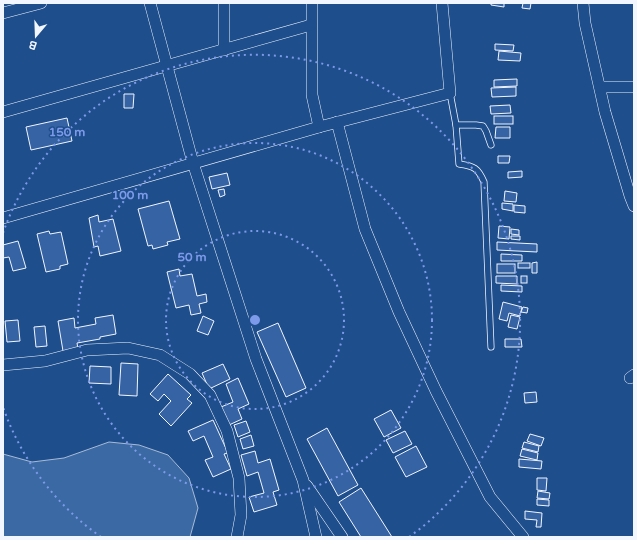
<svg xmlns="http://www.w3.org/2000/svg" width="637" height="540" viewBox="0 0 637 540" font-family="'Varela Round',sans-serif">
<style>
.water{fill:#3b69a3;stroke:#a8bbd7}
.building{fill:#3563a3;stroke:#f2f6ff}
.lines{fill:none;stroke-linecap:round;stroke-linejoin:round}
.service-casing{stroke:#f2f6ff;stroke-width:7}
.minor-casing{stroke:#f2f6ff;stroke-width:12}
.service{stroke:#1f4e8c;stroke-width:5.5}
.minor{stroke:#1f4e8c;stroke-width:11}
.ring{fill:none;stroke:#7d9aea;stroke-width:2;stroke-dasharray:2 4}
.centre{fill:#7d9aea;stroke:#1f4e8c;stroke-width:2}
.ring-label{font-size:12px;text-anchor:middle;font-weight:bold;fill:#7d9aea;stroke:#1f4e8c;stroke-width:3;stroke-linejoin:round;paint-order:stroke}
</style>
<rect width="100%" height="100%" fill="#1f4e8c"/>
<polygon class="water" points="109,442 139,445 168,455 189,478 198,508 190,537 3,537 3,454 32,462 64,458"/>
<g class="building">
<polygon points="491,3 504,3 504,7 491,5"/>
<polygon points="523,3 531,3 530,9 522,8"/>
<polygon points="495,44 514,45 513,51 495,50"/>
<polygon points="499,51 521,53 520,61 498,60"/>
<polygon points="517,79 517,86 494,87 494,80"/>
<polygon points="516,87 516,96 492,97 491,88"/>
<polygon points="124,94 134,94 133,108 124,108"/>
<polygon points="510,105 511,113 491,114 490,106"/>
<rect x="494" y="116" width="19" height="8"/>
<polygon points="67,118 72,141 31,150 26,127"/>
<polygon points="496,127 510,127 510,138 495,138"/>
<polygon points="498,156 510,156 509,163 498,163"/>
<polygon points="522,171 522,177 508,178 508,172"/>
<polygon points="227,173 230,185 212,189 209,177"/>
<polygon points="224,189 225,195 220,197 218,190"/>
<polygon points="505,191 517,193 516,202 504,201"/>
<polygon points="169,201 180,239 167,242 168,245 153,249 152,245 148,246 138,209"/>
<polygon points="502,203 513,204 513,211 502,209"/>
<polygon points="514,205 525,206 525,213 514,212"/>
<polygon points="98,215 99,222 113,219 121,251 100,256 98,246 94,247 89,218"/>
<polygon points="499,226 510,227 509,239 498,238"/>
<polygon points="511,229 519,230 519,235 511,234"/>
<polygon points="49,231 50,234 61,232 68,264 60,266 60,269 46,272 37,234"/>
<polygon points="511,236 520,236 520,240 511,239"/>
<polygon points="18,241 26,268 13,271 9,257 3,258 3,245"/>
<polygon points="497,242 537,244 537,252 497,250"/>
<polygon points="501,254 522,255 522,261 501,261"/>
<polygon points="537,262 537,273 532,273 532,263"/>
<rect x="518" y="263" width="12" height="5"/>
<rect x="497" y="264" width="18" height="9"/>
<polygon points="179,269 180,276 192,274 197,296 206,294 207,302 199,304 201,313 191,315 189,305 176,308 167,272"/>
<polygon points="496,276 517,276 517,284 496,283"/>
<rect x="521" y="276" width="6" height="7"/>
<polygon points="501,285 522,286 522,292 501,291"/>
<polygon points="503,302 522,307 520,316 509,313 507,321 499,319"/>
<polygon points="523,307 528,308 527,313 521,312"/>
<polygon points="113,315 116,334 100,337 100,339 77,343 78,349 63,351 58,321 74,318 75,328 96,324 95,318"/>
<polygon points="511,315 520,317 517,329 508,327"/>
<polygon points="203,316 214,321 208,335 197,331"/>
<polygon points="18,320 20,341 7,342 5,321"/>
<polygon points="278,323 306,388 286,397 257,332"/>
<polygon points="45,326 47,346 36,347 34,327"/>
<polygon points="505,339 521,339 522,347 505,347"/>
<polygon points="121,363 138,364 137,396 119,395"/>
<polygon points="223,364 230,379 209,389 202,373"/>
<polygon points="90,366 111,367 111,384 89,383"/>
<polygon points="168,374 191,395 187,399 192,403 171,426 159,414 171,401 164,394 158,401 150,394"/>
<polygon points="238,378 249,404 238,409 242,419 229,425 221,407 233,402 226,384"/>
<polygon points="536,392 537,402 525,403 524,393"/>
<polygon points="391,410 401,428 384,437 374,419"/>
<polygon points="213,420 228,453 224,454 231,469 213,477 205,460 213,457 204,436 193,441 188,431"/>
<polygon points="246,421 250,432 238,437 234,425"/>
<polygon points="327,428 358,485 338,496 307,439"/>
<polygon points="405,431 412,444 393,453 386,440"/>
<polygon points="530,434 544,438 541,446 527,441"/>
<polygon points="251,435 254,446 243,449 240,439"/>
<polygon points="524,442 539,446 538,452 522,448"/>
<polygon points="416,446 427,467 406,477 395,457"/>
<polygon points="522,449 538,453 537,460 520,456"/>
<polygon points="255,451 258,463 270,459 279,490 273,492 277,505 254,512 249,497 264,493 258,472 247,476 241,455"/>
<polygon points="519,459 542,461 541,469 519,467"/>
<polygon points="537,478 547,478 546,491 537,490"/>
<polygon points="361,488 392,537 361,537 339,502"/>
<polygon points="538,491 550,493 549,499 537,498"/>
<polygon points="537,499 549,500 549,506 537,505"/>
<polygon points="525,511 542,513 541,527 536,527 537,520 525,519"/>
</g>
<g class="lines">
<defs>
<g id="service">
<path d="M450 93 456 125 459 164C474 166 478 168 484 182L491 347"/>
<polyline points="456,125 476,125 483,126 486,131 491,145"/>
</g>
<g id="minor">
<polyline points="150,3 193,163 256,359 303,480 316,537"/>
<polyline points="312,3 312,95 319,127"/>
<polyline points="583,3 585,23 605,112 630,196 634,206"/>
<polyline points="3,13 41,3"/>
<polyline points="224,50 224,3"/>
<polyline points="600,87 634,87"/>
<polyline points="3,112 311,25"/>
<polyline points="337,122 365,229 399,312 436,391 490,497 523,537"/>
<polyline points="3,218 319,127 450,93 442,3"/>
<polyline points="3,365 45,361 87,350 128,348 160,355 190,374 210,395 227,431 239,478 241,515 237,537"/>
<polyline points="630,378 634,375"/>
<polyline points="307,486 342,537"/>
</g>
</defs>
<use href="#service" class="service-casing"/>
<use href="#minor" class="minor-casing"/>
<use href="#service" class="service"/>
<use href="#minor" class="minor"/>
</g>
<g class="ring">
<circle cx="255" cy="320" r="89"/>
<circle cx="255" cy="320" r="177"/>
<path d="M101 537A266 266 0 0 1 3 407M3 233A266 266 0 1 1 409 537"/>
</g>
<circle cx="255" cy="320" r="6" class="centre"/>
<g class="ring-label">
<text x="67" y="136">150 m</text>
<text x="130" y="199">100 m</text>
<text x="192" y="261">50 m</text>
</g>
<rect width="637" height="540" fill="none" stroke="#f2f6ff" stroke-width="8"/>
<g transform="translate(36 36) rotate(199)" stroke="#1f4e8c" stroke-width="3" paint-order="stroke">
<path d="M0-3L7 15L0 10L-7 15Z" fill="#f2f6ff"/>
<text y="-6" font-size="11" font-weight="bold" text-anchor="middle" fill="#f2f6ff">B</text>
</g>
</svg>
